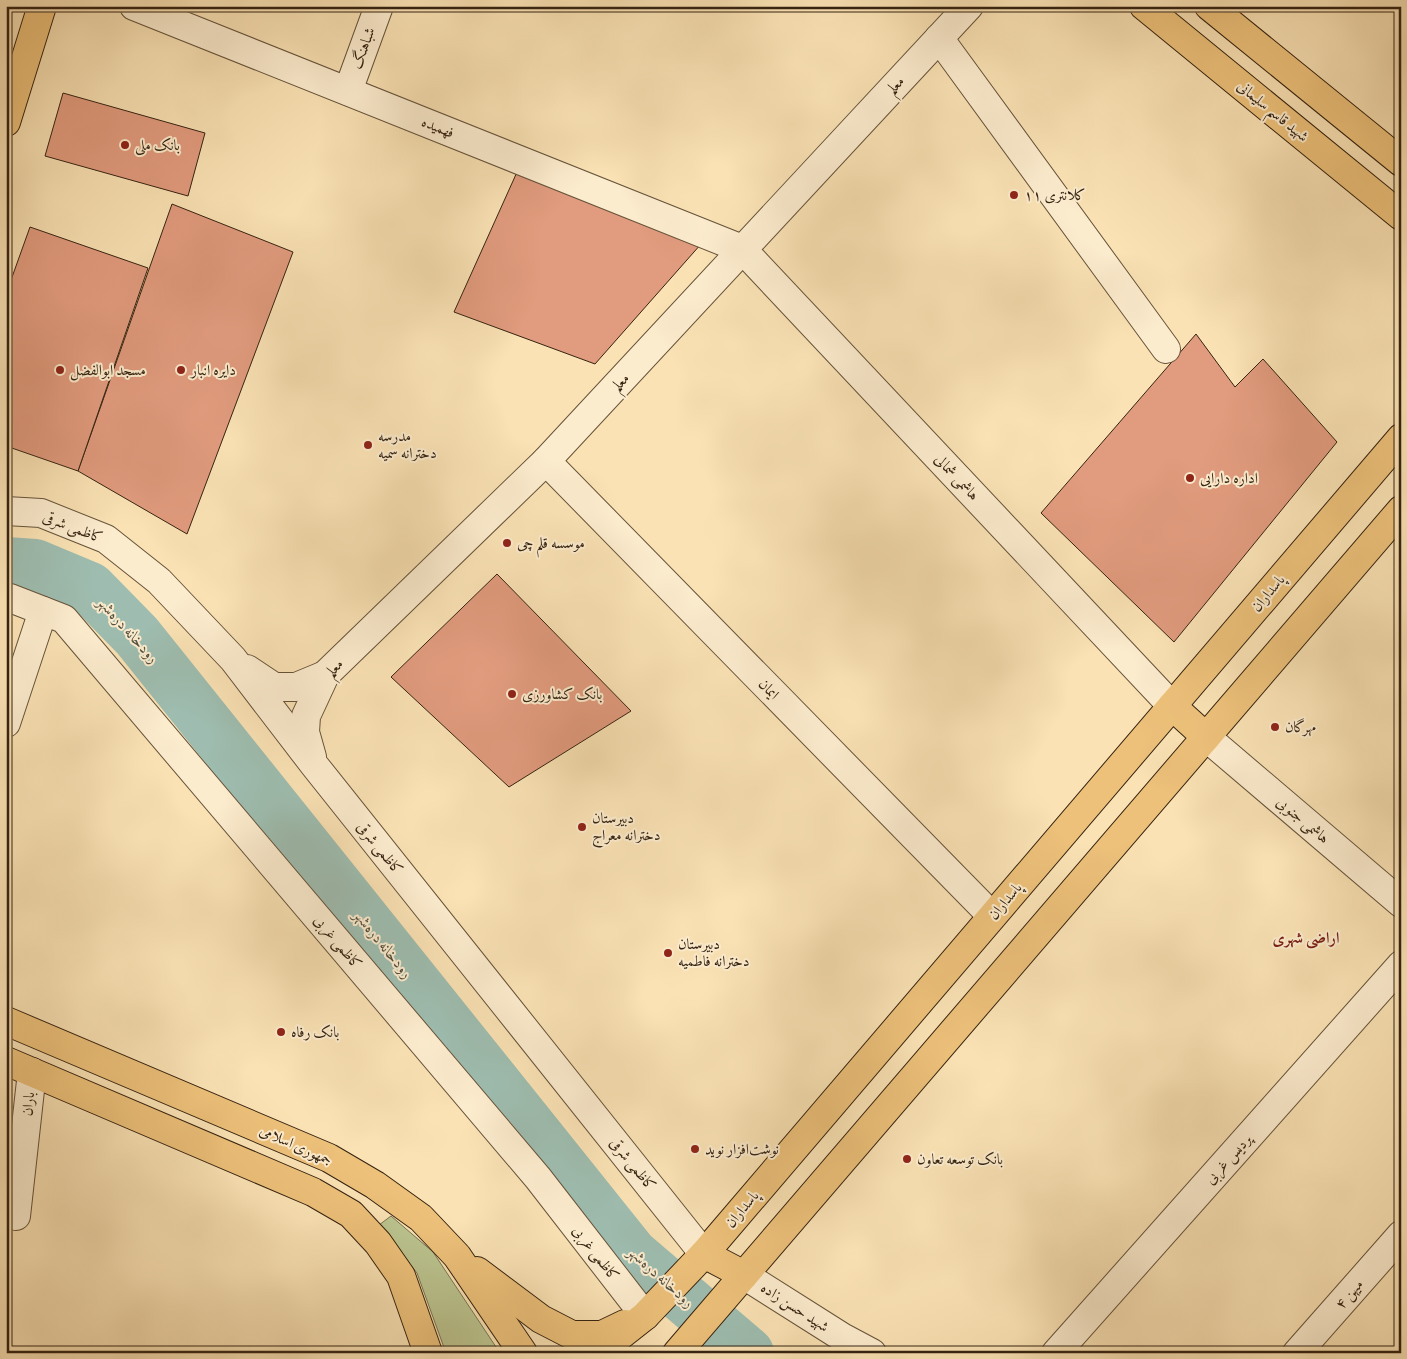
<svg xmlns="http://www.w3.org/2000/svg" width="1407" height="1359" viewBox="0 0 1407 1359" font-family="Alegreya,Amiri,serif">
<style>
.green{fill:#bbc48f;stroke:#787450}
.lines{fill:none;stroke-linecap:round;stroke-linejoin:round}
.river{stroke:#9ebdb0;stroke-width:52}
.building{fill:#e19b7e;stroke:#352311}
.minor-casing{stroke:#66533a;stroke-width:30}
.major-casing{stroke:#352311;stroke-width:30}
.minor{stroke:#fcecce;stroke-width:28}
.major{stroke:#edc17a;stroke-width:28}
.poi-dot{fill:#8f2418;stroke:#fcecce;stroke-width:2}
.labels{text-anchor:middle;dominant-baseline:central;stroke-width:4;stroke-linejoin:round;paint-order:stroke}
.street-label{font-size:15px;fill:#352311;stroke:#fcecce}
.poi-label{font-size:15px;fill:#352311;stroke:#fcecce;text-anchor:start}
.water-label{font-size:16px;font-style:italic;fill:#545141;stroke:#fcecce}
.neighbourhood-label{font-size:16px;font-weight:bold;fill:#7a1f14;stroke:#fcecce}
</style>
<rect width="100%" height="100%" fill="#fae2b4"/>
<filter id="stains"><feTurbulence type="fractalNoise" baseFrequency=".004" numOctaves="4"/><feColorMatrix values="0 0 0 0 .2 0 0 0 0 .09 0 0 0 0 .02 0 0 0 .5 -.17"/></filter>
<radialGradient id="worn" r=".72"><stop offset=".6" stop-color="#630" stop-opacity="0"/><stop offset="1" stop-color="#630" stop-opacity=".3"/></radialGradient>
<polygon class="green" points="391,1216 433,1252 500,1353 446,1353 417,1273 379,1225"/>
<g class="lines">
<polyline class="river" points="6,563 35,565 90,588 137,636 632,1254 748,1353"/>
</g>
<g class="building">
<polygon points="63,93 205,133 188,196 45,156"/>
<polygon points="522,161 709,235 595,364 454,312"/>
<polygon points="172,204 293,252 187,534 78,471"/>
<polygon points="30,227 148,268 78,471 6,446 6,294"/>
<polygon points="1196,334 1235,387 1263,359 1337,442 1174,642 1041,513"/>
<polygon points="497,574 631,711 509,787 391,677"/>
</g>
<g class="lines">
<defs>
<g id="minor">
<polyline points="134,6 742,249 1172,706"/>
<polyline points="939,38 1166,349"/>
<polyline points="348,91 379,6"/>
<polyline points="546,461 992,916"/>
<polyline points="6,511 41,513 106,539 159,581 233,659 315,766 704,1254"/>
<polyline points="6,598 10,598 64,619 538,1178 645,1316"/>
<polyline points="247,669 274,687 296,687 325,675"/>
<polyline points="6,723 43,611"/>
<polyline points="1206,737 1401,903"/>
<polyline points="312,757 305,732 306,716 325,675 546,461 969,6"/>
<polyline points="6,1213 16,1216 32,1072"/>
<polyline points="744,1275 842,1337 872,1353"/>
<polyline points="1056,1353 1401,965"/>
<polyline points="1297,1353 1401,1235"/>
</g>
<g id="major">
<polyline points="1144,6 1401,216"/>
<polyline points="1209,6 1401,162"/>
<polyline points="6,122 42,6"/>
<polyline points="1172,706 1206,737"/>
<polyline points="6,1021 329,1158 375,1185 421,1218 457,1256 523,1353"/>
<polyline points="6,1061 313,1192 351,1214 378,1243 401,1276 428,1353"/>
<polyline points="704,1254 744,1275"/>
<polyline points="477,1271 541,1319 572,1335 602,1335 625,1324"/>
<polyline points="598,1353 645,1316 704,1254 1401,438"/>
<polyline points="677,1353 1401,510"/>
</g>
</defs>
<use href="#minor" class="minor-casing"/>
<use href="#major" class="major-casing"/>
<use href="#minor" class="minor"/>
<use href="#major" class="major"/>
</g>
<g class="poi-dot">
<circle cx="125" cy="145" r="5"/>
<circle cx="1014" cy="195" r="5"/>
<circle cx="60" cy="370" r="5"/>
<circle cx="181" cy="370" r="5"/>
<circle cx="368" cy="445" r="5"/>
<circle cx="1190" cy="478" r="5"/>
<circle cx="507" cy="543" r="5"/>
<circle cx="512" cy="694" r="5"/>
<circle cx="1275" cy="727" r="5"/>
<circle cx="582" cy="827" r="5"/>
<circle cx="668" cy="953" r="5"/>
<circle cx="281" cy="1032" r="5"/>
<circle cx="695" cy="1149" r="5"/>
<circle cx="907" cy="1159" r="5"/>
</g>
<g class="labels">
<g class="street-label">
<text transform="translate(363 48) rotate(-70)">شباهنگ</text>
<text transform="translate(895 85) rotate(-47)">معلم</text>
<text transform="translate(1273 111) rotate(39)">شهید قاسم سلیمانی</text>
<text transform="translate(438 127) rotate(22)">فهمیده</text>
<text transform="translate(620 382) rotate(-47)">معلم</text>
<text transform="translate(957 477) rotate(47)">هاشمی شمالی</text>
<text transform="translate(73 527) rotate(21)">کاظمی شرقی</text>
<text transform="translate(1268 593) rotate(-50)">پاسداران</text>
<text transform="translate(334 668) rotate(-48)">معلم</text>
<text transform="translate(769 689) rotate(46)">ایمان</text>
<text transform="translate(1303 820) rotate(40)">هاشمی جنوبی</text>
<text transform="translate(380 848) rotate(51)">کاظمی شرقی</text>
<text transform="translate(1005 901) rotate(-50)">پاسداران</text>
<text transform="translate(338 942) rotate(50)">کاظمی غربی</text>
<text transform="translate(28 1104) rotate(-84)">باران</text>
<text transform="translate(296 1145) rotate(24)">جمهوری اسلامی</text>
<text transform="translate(1228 1159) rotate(-48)">پردیس غربی</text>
<text transform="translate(633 1164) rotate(51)">کاظمی شرقی</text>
<text transform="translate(742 1209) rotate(-50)">پاسداران</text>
<text transform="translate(596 1253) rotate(52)">کاظمی غربی</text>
<text transform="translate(1349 1294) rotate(-49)">میهن ۴</text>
<text transform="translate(795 1307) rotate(33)">شهید حسن زاده</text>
</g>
<g class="poi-label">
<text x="135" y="145">بانک ملی</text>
<text x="1024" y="195">کلانتری ۱۱</text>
<text x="70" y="370">مسجد ابوالفضل</text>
<text x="191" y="370">دایره انبار</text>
<text x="378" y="436">مدرسه<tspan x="378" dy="17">دخترانه سمیه</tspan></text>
<text x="1200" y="478">اداره دارایی</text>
<text x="517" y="543">موسسه قلم چی</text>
<text x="522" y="694">بانک کشاورزی</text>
<text x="1285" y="727">مهرگان</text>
<text x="592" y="818">دبیرستان<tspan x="592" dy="17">دخترانه معراج</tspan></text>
<text x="678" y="944">دبیرستان<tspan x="678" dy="17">دخترانه فاطمیه</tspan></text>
<text x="291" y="1032">بانک رفاه</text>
<text x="705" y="1149">نوشت‌افزار نوید</text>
<text x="917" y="1159">بانک توسعه تعاون</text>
</g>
<g class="water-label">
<text transform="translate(128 630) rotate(48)">رودخانه دره‌شهر</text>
<text transform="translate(383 944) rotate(51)">رودخانه دره‌شهر</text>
<text transform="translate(661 1277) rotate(42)">رودخانه دره‌شهر</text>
</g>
<g class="neighbourhood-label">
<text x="1306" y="938">اراضی شهری</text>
</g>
</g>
<rect width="1407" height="1359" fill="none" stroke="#fae2b4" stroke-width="25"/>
<rect x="8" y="8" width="1392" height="1344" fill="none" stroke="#352311" stroke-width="2.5"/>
<rect x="12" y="12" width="1382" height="1334" fill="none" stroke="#352311"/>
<rect width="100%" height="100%" filter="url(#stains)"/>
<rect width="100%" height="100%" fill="url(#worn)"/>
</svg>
